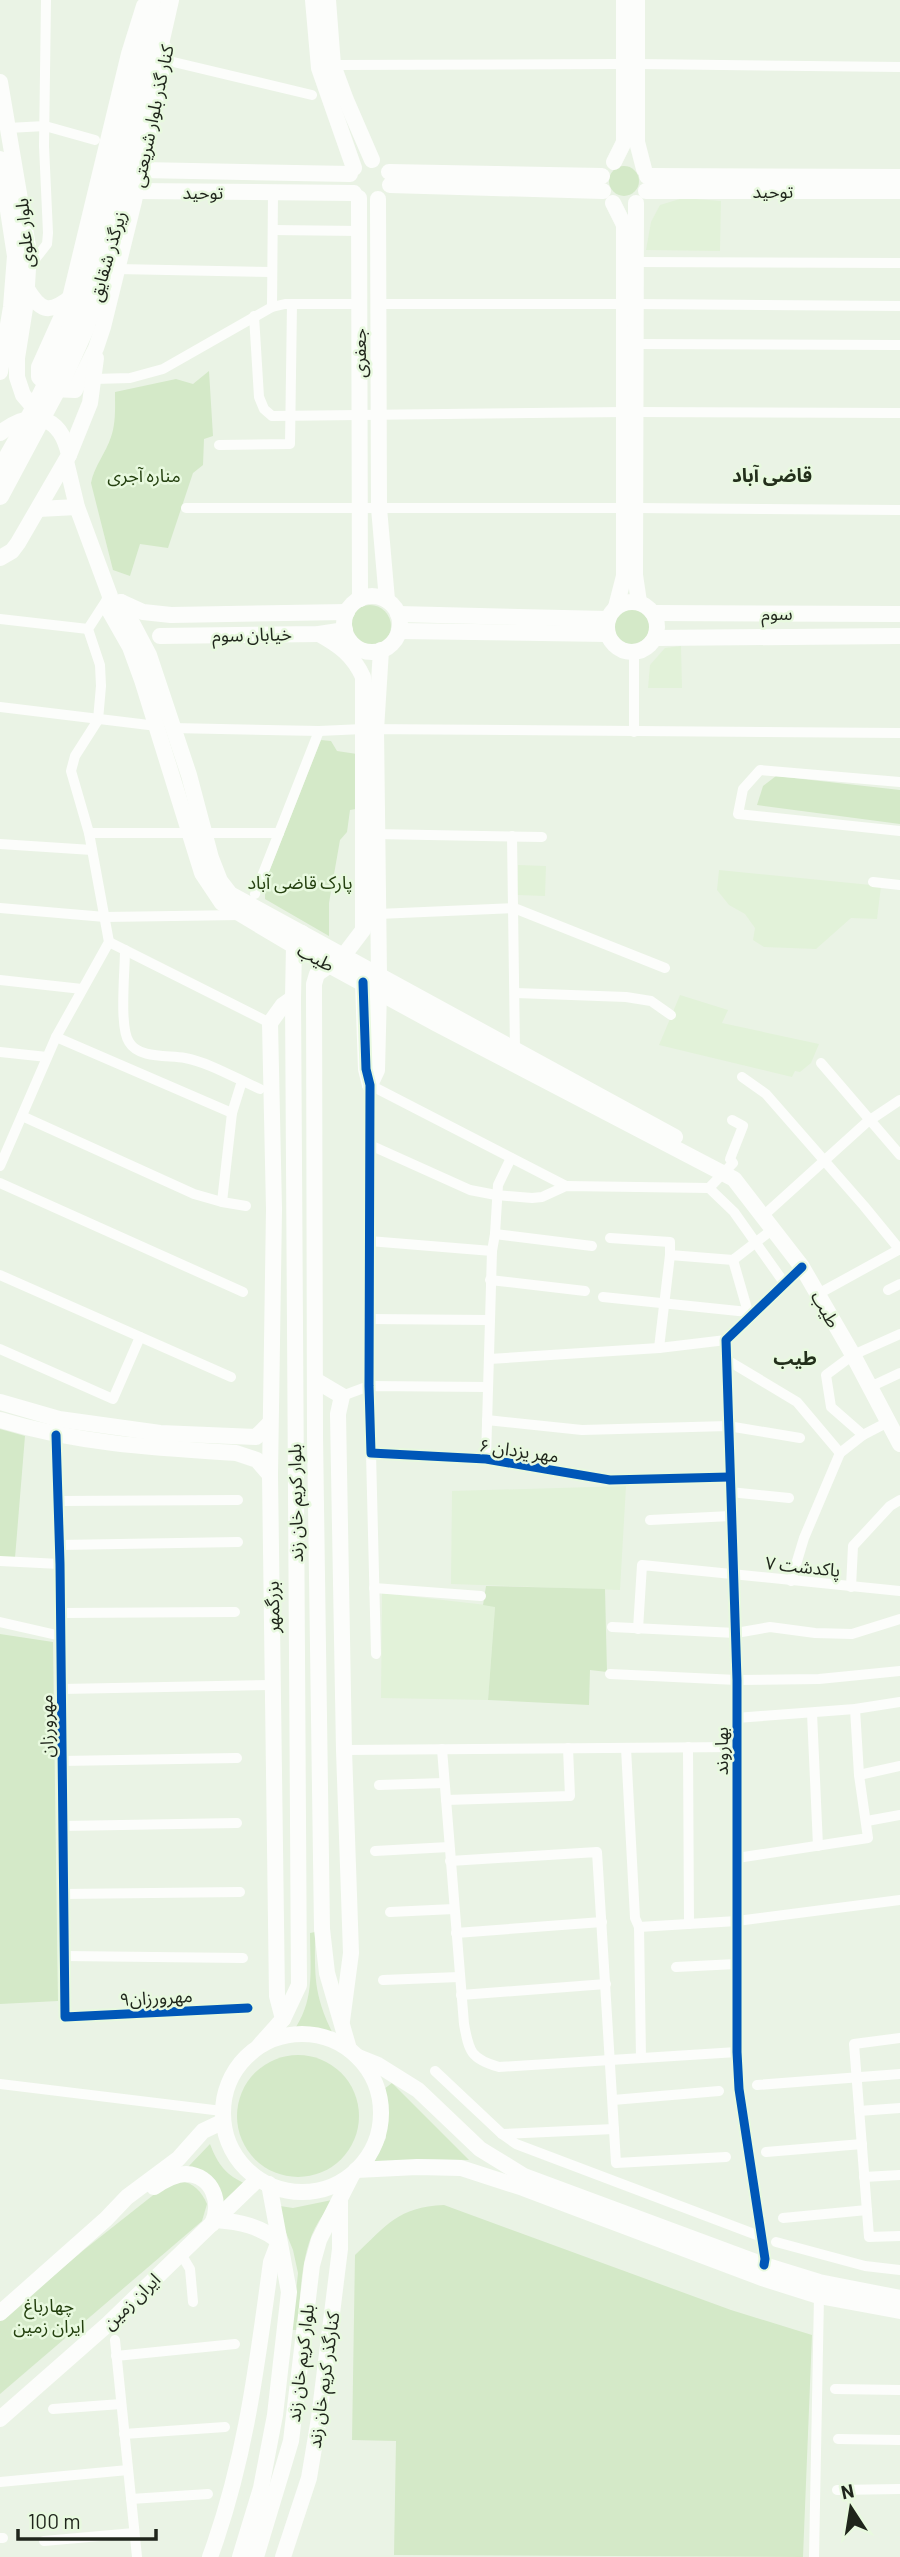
<svg xmlns="http://www.w3.org/2000/svg" width="900" height="2557" viewBox="0 0 900 2557" font-family="Barlow,'Noto Sans Arabic',sans-serif">
<style>
.built{fill:#e2f2d9}
.green{fill:#d4e9c8}
.lines{fill:none;stroke-linecap:round;stroke-linejoin:round}
.street{stroke:#fcfdfb;stroke-width:10}
.secondary{stroke:#fcfdfb;stroke-width:16}
.primary{stroke:#fcfdfb;stroke-width:18}
.cycleway-casing{stroke:#e8f9df;stroke-width:13}
.cycleway{stroke:#0057b8;stroke-width:9}
.labels{text-anchor:middle;dominant-baseline:central;stroke-width:5;stroke-linejoin:round;paint-order:stroke}
.street-label{font-size:18px;fill:#1f251b;stroke:#e8f9df}
.park-label{font-size:18px;fill:#24400f;stroke:#e8f9df}
.neighbourhood-label{font-size:19px;font-weight:bold;fill:#232f1b;stroke:#e8f9df}
</style>
<rect width="100%" height="100%" fill="#eaf3e5"/>
<g class="built">
<polygon points="683,198 721,201 720,251 646,250 651,222 660,205"/>
<polygon points="681,646 682,688 648,688 650,665 665,648"/>
<polygon points="518,865 546,866 545,896 517,895"/>
<polygon points="719,870 881,886 877,919 851,918 816,949 764,947 753,940 755,928 745,914 729,905 717,890"/>
<polygon points="680,995 728,1010 722,1023 819,1044 811,1063 800,1072 795,1071 792,1077 659,1045"/>
<polygon points="626,1486 620,1590 451,1584 452,1491"/>
<polygon points="382,1593 495,1606 488,1700 381,1698"/>
</g>
<g class="green">
<circle cx="624" cy="181" r="15"/>
<path d="M209 371 213 436 204 439 203 465 193 473 168 548 140 544 130 576 113 570 91 483C94 466 106 453 111 437 116 423 115 407 115 392L176 379 193 384Z"/>
<circle cx="370" cy="626" r="21"/>
<circle cx="631" cy="625" r="19"/>
<polygon points="321,740 331,741 337,751 357,754 356,809 350,810 347,832 340,840 329,903 329,936 265,899 265,882"/>
<polygon points="776,776 900,790 900,824 757,805 763,786"/>
<polygon points="0,1429 25,1436 15,1558 0,1558"/>
<polygon points="486,1586 605,1589 607,1672 590,1670 589,1705 488,1700 495,1607 483,1605"/>
<polygon points="0,1634 53,1642 58,2001 0,2004"/>
<path d="M315 1932C315 1976 313 1993 333 2034L313 2028 296 2027C315 1997 310 1967 310 1933Z"/>
<circle cx="298" cy="2116" r="61"/>
<polygon points="392,2083 469,2160 419,2159 370,2170 386,2138 384,2089"/>
<path d="M210 2144C218 2165 226 2175 246 2184L224 2205C217 2184 211 2170 188 2167Z"/>
<path d="M180 2181C194 2183 201 2191 207 2204L202 2221 0 2394V2321L85 2249 166 2185Z"/>
<path d="M332 2200C327 2210 320 2218 315 2228 300 2258 301 2297 297 2330H292L298 2273 293 2250 278 2213 280 2206 293 2208Z"/>
<path d="M444 2205 731 2310 812 2335 803 2557 394 2555 396 2441 352 2440 355 2255C387 2225 398 2207 444 2205Z"/>
</g>
<g class="lines">
<g class="street">
<polyline points="165,60 312,95"/>
<polyline points="637,64 900,67"/>
<polyline points="333,65 624,64"/>
<polyline points="8,128 45,126 95,140"/>
<polyline points="273,230 359,231"/>
<polyline points="636,262 900,263"/>
<polyline points="29,267 47,244 48,233 44,146 46,0"/>
<polyline points="117,269 272,272"/>
<polyline points="378,304 624,304"/>
<polyline points="636,304 900,306"/>
<polyline points="272,307 273,193"/>
<polyline points="254,316 259,397 264,409 272,416 624,412"/>
<polyline points="636,344 900,345"/>
<polyline points="94,379 130,378 163,369 272,307 285,304 360,304"/>
<polyline points="636,412 900,413"/>
<polyline points="219,445 290,444 292,304"/>
<polyline points="186,508 624,508"/>
<polyline points="636,508 900,510"/>
<polyline points="0,619 88,629"/>
<polyline points="634,652 634,732"/>
<polyline points="0,707 157,726"/>
<polyline points="172,728 319,731 363,729 900,733"/>
<polyline points="900,782 760,770 743,789 738,814 900,831"/>
<polyline points="89,833 191,833"/>
<polyline points="204,833 279,833"/>
<polyline points="374,834 542,837"/>
<polyline points="512,836 515,1050"/>
<polyline points="0,844 92,850"/>
<polyline points="873,882 900,885"/>
<polyline points="255,894 319,731"/>
<polyline points="0,908 105,917 241,915"/>
<polyline points="378,914 514,908 665,968"/>
<polyline points="109,942 270,1023"/>
<path d="M125 950C125 971 119 1027 129 1042 139 1059 168 1055 185 1058 208 1062 237 1079 260 1089"/>
<polyline points="0,980 82,989"/>
<polyline points="516,993 626,997 651,1001 671,1015"/>
<polyline points="56,1037 232,1113"/>
<polyline points="0,1052 47,1057"/>
<polyline points="821,1063 900,1155"/>
<polyline points="742,1077 766,1094 864,1206 900,1250"/>
<polyline points="22,1116 194,1194 222,1202 246,1206"/>
<polyline points="370,1145 470,1190 496,1195 532,1198 542,1197 566,1186 709,1188 734,1212 785,1284"/>
<polyline points="0,1166 56,1037 109,942 89,833 71,771 75,756 98,720 101,686 100,665 88,629 108,598"/>
<polyline points="0,1183 243,1292"/>
<polyline points="566,1186 370,1085 369,1386 371,1453 486,1459 610,1480 729,1477"/>
<polyline points="709,1188 733,1163 730,1159 743,1126 732,1120"/>
<polyline points="222,1202 232,1113 242,1081"/>
<polyline points="763,1216 867,1122 900,1100"/>
<polyline points="495,1234 592,1246"/>
<polyline points="610,1238 670,1242 670,1255 733,1260 773,1229"/>
<polyline points="369,1241 492,1251"/>
<polyline points="733,1260 748,1312 753,1315"/>
<polyline points="0,1275 231,1377"/>
<polyline points="490,1280 585,1291"/>
<polyline points="888,1290 900,1284"/>
<polyline points="818,1294 900,1249"/>
<polyline points="603,1297 748,1312"/>
<polyline points="369,1319 489,1320"/>
<polyline points="659,1348 670,1255"/>
<polyline points="0,1349 113,1399 140,1337"/>
<polyline points="489,1359 659,1348 726,1340"/>
<polyline points="727,1360 797,1402 840,1453"/>
<polyline points="870,1387 900,1373"/>
<polyline points="342,1396 369,1386 488,1387"/>
<polyline points="487,1420 582,1430 728,1426 800,1438"/>
<polyline points="56,1435 60,1564 65,2017 248,2008"/>
<polyline points="863,1435 831,1407 826,1375 853,1355 900,1334"/>
<polyline points="371,1453 376,1654"/>
<polyline points="486,1459 492,1251 495,1234 498,1185 511,1158"/>
<polyline points="730,1492 789,1498"/>
<polyline points="59,1501 238,1500"/>
<polyline points="650,1520 731,1516"/>
<polyline points="60,1545 238,1542"/>
<polyline points="0,1561 60,1564"/>
<polyline points="791,1581 804,1538 840,1453 863,1435 888,1422"/>
<polyline points="851,1587 853,1546 890,1506 900,1500"/>
<polyline points="374,1588 481,1596"/>
<polyline points="61,1613 235,1612"/>
<polyline points="0,1622 61,1636"/>
<polyline points="612,1627 736,1633 770,1627 815,1633 852,1634 900,1619"/>
<polyline points="638,1629 642,1565 900,1591"/>
<polyline points="610,1674 737,1680 819,1679 900,1671"/>
<polyline points="62,1689 272,1685"/>
<polyline points="812,1713 818,1846"/>
<polyline points="736,1718 855,1709 900,1702"/>
<polyline points="688,1747 689,1924"/>
<polyline points="626,1748 635,1918 639,1927"/>
<path d="M442 1749 464 2024C469 2052 471 2059 499 2067L737 2052"/>
<polyline points="344,1750 737,1747"/>
<polyline points="62,1761 237,1758"/>
<polyline points="859,1775 900,1766"/>
<polyline points="379,1785 444,1783"/>
<polyline points="446,1800 570,1796 568,1748"/>
<polyline points="867,1821 900,1815"/>
<polyline points="63,1826 237,1823"/>
<polyline points="375,1851 449,1847"/>
<polyline points="737,1858 868,1838 859,1775 855,1709"/>
<polyline points="450,1861 597,1852 616,2163 726,2157"/>
<polyline points="64,1894 240,1892"/>
<polyline points="390,1912 454,1909"/>
<polyline points="456,1933 602,1922"/>
<polyline points="65,1956 243,1958"/>
<polyline points="676,1967 736,1964"/>
<polyline points="383,1980 459,1977"/>
<polyline points="461,1995 606,1984"/>
<polyline points="900,2038 854,2044 869,2237 900,2236"/>
<polyline points="641,2058 639,1927 737,1921 900,1900"/>
<polyline points="435,2071 502,2134 516,2144 762,2237"/>
<polyline points="0,2084 222,2111"/>
<polyline points="757,2085 900,2074"/>
<polyline points="613,2100 719,2091"/>
<polyline points="859,2111 900,2108"/>
<polyline points="502,2134 614,2129"/>
<polyline points="766,2152 862,2144"/>
<polyline points="864,2177 900,2175"/>
<polyline points="783,2218 867,2210"/>
<polyline points="776,2242 865,2266 900,2270"/>
<polyline points="181,2254 190,2269 193,2302"/>
<polyline points="764,2265 765,2259 739,2089 737,2052 737,1680 726,1340 802,1267"/>
<polyline points="115,2340 137,2557"/>
<polyline points="116,2356 235,2344"/>
<polyline points="835,2389 900,2390"/>
<polyline points="53,2409 121,2404"/>
<polyline points="124,2434 225,2427"/>
<polyline points="838,2439 900,2440"/>
<polyline points="0,2482 128,2470"/>
<polyline points="837,2490 900,2489"/>
<polyline points="131,2499 208,2494"/>
<polyline points="0,2538 3,2538"/>
<polyline points="44,2541 134,2533"/>
<polyline points="814,2557 819,2296"/>
</g>
<g class="secondary">
<polyline points="313,0 319,68 354,168"/>
<polyline points="328,0 333,65 346,100 372,160"/>
<polyline points="637,0 637,142 644,169"/>
<polyline points="144,6 129,54 70,298 39,367 39,377 52,389 75,390 96,348 103,327 134,201 166,50"/>
<polyline points="0,82 29,252 26,302 17,358 17,377 23,395 42,417"/>
<polyline points="0,159 15,256 11,307 0,372"/>
<polyline points="614,162 624,142 624,0"/>
<polyline points="141,170 350,174"/>
<polyline points="389,172 602,176"/>
<polyline points="647,176 900,177"/>
<polyline points="390,185 603,191"/>
<polyline points="136,191 354,193"/>
<polyline points="646,191 900,191"/>
<polyline points="359,198 360,599"/>
<polyline points="378,199 379,508 387,600"/>
<polyline points="613,203 624,225 624,576 616,607"/>
<polyline points="636,203 635,575 639,602"/>
<path d="M27 289C40 310 48 315 70 298"/>
<path d="M0 433C32 409 60 414 69 455L18 543 12 551 0 558"/>
<polyline points="69,455 90,403 96,358"/>
<polyline points="66,461 77,507 110,596 109,610 130,647 142,680 202,873 222,903 294,946 437,1024 734,1179 802,1267 853,1355 900,1444"/>
<polyline points="38,509 77,507"/>
<circle cx="372" cy="624" r="28"/>
<circle cx="632" cy="627" r="25"/>
<polyline points="121,602 149,655 189,775 211,858 220,881 230,894 675,1137"/>
<polyline points="121,602 143,612 171,615 347,612"/>
<polyline points="653,613 900,614"/>
<polyline points="398,614 607,619"/>
<polyline points="399,631 607,634"/>
<path d="M319 634C339 645 353 655 363 677V930L344 955 317 974 314 984 315 1435 322 1929 327 1973 349 2049"/>
<polyline points="160,636 319,634 345,630"/>
<polyline points="655,638 900,636"/>
<polyline points="379,974 376,730 381,650"/>
<polyline points="363,982 366,1069 370,1085"/>
<polyline points="370,1085 377,1070 379,991"/>
<polyline points="315,1380 342,1396 338,1414 344,1750 351,1953 342,2021"/>
<polyline points="0,1402 59,1419 160,1433 256,1437 270,1423"/>
<path d="M0 1420C79 1444 155 1448 236 1453L257 1460 270 1475"/>
<polyline points="283,2019 277,1996 270,1475 274,1209 270,1023 283,1005 293,998"/>
<circle cx="302" cy="2113" r="79"/>
<polyline points="259,2046 283,2019 299,1985 293,998 294,946 302,933"/>
<polyline points="358,2057 378,2065 418,2090 480,2149 524,2176 764,2265 819,2282 900,2298"/>
<polyline points="356,2170 417,2167 461,2168 523,2188 762,2278 819,2296 900,2311"/>
<path d="M154 2187C163 2181 175 2174 186 2174 213 2175 222 2203 212 2224"/>
<polyline points="0,2313 106,2219 127,2197 178,2159 203,2131 222,2122"/>
<polyline points="0,2419 108,2324 258,2179"/>
<path d="M210 2557C246 2459 257 2364 271 2262L279 2241C259 2226 241 2222 216 2220"/>
<polyline points="240,2557 261,2488 275,2415 289,2292 269,2184"/>
<polyline points="256,2557 291,2441 312,2265 319,2240 352,2175"/>
<polyline points="283,2557 309,2478 319,2418 340,2249 340,2202"/>
</g>
<g class="primary">
<path d="M0 470C28 422 54 374 73 322 111 218 129 107 152 0"/>
<polyline points="0,496 62,380 85,329 124,202 170,0"/>
</g>
<defs>
<g id="cycleway">
<polyline points="363,982 366,1069 370,1085 369,1386 371,1453 486,1459 610,1480 729,1477"/>
<polyline points="56,1435 60,1564 65,2017 248,2008"/>
<polyline points="764,2265 765,2259 739,2089 737,2052 737,1680 726,1340 802,1267"/>
</g>
</defs>
<use href="#cycleway" class="cycleway-casing"/>
<use href="#cycleway" class="cycleway"/>
</g>
<g class="labels">
<g class="street-label">
<text transform="translate(152 116) rotate(-78)">کنار گذر بلوار شریعتی</text>
<text x="773" y="191">توحید</text>
<text x="203" y="192">توحید</text>
<text transform="translate(24 233) rotate(-95)">بلوار علوی</text>
<text transform="translate(107 256) rotate(-74)">زیرگذر شقایق</text>
<text transform="translate(359 353) rotate(-90)">جعفری</text>
<text x="777" y="613">سوم</text>
<text transform="translate(252 634) rotate(-1)">خیابان سوم</text>
<text transform="translate(316 957) rotate(28)">طیب</text>
<text transform="translate(826 1309) rotate(60)">طیب</text>
<text transform="translate(519 1450) rotate(8)">مهر یزدان ۶</text>
<text transform="translate(295 1503) rotate(-91)">بلوار کریم خان زند</text>
<text transform="translate(803 1566) rotate(6)">پاکدشت ۷</text>
<text transform="translate(272 1607) rotate(-91)">بزرگمهر</text>
<text transform="translate(46 1726) rotate(-91)">مهرورزان</text>
<text transform="translate(721 1751) rotate(-90)">بهاروند</text>
<text transform="translate(156 1997) rotate(-3)">مهرورزان۹</text>
<text transform="translate(131 2301) rotate(-44)">ایران زمین</text>
<text transform="translate(300 2363) rotate(-83)">بلوار کریم خان زند</text>
<text transform="translate(323 2380) rotate(-82)">کنارگذر کریم خان زند</text>
</g>
<g class="park-label">
<text x="144" y="475">مناره آجری</text>
<text x="300" y="882">پارک قاضی آباد</text>
<text x="49" y="2305">چهارباغ<tspan x="49" dy="21">ایران زمین</tspan></text>
</g>
<g class="neighbourhood-label">
<text x="772" y="474">قاضی آباد</text>
<text x="795" y="1357">طیب</text>
</g>
</g>
<g transform="translate(851 2508) rotate(348)" stroke="#e8f9df" stroke-width="5" paint-order="stroke">
<path d="M0-5L12 26L0 18L-12 26Z" fill="#1f251b"/>
<text y="-10" font-size="19" font-weight="bold" text-anchor="middle" fill="#1f251b">N</text>
</g>
<path d="M18 2529v10h138v-10" fill="none" stroke="#1f251b" stroke-width="3.5"/>
<text x="28" y="2529" font-size="21" fill="#1f251b" stroke="#e8f9df" stroke-width="5" paint-order="stroke">100 m</text>
</svg>
